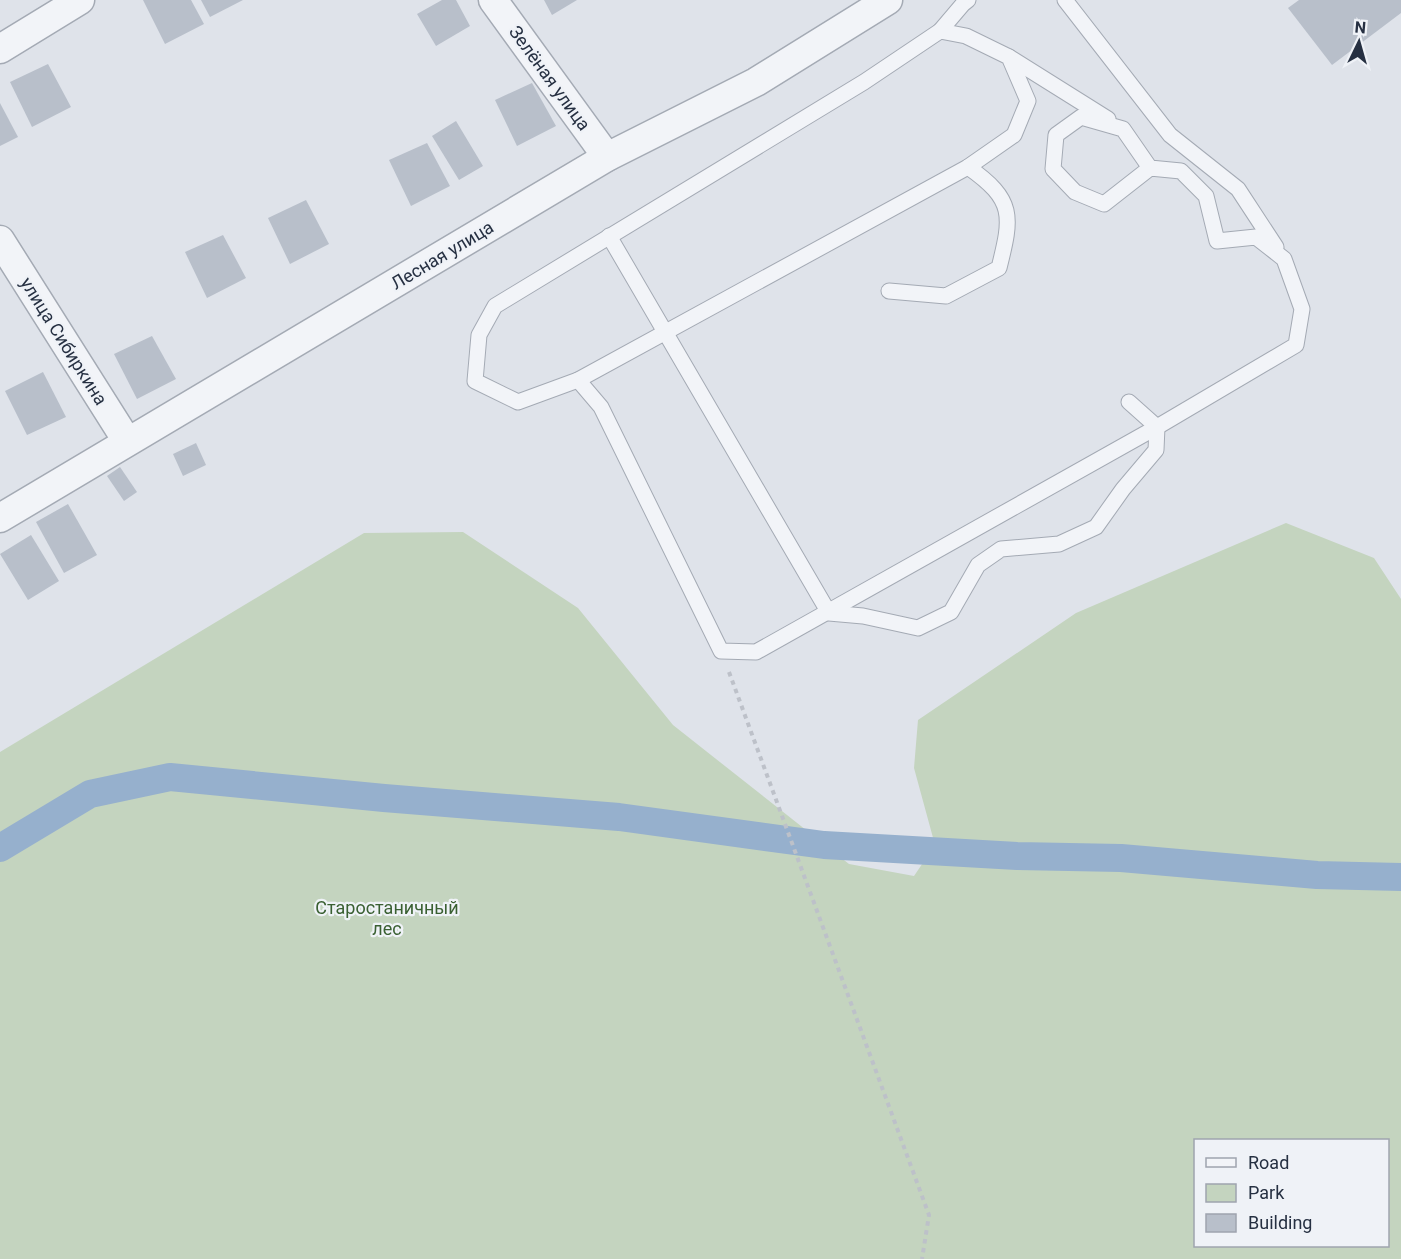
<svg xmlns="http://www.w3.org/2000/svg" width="1401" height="1259" viewBox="0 0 1401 1259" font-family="Roboto,sans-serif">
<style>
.green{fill:#c4d4bf;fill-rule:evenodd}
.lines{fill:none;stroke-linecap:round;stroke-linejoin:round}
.canal{stroke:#96b0cd;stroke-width:28}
.building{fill:#b8bfca}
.lane-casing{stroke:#a4aab4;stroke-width:17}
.street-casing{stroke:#a4aab4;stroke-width:31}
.path{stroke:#bdc1c9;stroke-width:4;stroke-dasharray:4.5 4.5;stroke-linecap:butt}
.lane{stroke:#f2f4f8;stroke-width:15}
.street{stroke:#f2f4f8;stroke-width:28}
.labels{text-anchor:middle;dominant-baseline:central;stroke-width:4.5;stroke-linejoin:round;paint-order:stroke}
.street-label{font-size:18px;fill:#263042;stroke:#eff2f7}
.park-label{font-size:18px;fill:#3a6032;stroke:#eff2f7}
</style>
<rect width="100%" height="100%" fill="#dfe3ea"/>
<path class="green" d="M1286 523 1374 558 1401 599V1259H0V752L364 533 463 532 578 608 673 725 849 864 914 876 935 845 914 768 918 720 1076 613ZM1196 1140H1388V1246H1196Z"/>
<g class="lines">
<polyline class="canal" points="0,848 90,794 170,777 384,798 619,817 824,845 1017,856 1121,858 1317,875 1401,877"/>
</g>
<g class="building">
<polygon points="143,0 191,0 204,24 165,44"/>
<polygon points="201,0 243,0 210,17"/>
<polygon points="442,0 456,0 470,26 436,46 417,14"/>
<polygon points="544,0 577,0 552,15"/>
<polygon points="1299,0 1401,0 1401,13 1332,65 1288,8"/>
<polygon points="48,64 71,107 32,127 10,82"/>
<polygon points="532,83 556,126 517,146 495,100"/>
<polygon points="0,103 18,137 0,146"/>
<polygon points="456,121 483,166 459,180 432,136"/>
<polygon points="427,143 450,186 411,206 389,160"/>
<polygon points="306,200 329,244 290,264 268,218"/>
<polygon points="223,235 246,278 207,298 185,252"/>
<polygon points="152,336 176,379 137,399 114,354"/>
<polygon points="43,372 66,417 27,435 5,391"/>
<polygon points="196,443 206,465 183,476 173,454"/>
<polygon points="120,467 137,492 124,501 107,476"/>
<polygon points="68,504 97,555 64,573 36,522"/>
<polygon points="31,535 59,581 28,600 0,554"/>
</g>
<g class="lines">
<defs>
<g id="lane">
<polyline points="1065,0 1170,135 1238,189 1276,247"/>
<polygon points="940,31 966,36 1009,57 1028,101 1014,135 968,167 578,380 518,402 475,381 479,335 495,306 864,82"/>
<polyline points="940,31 963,4 968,0"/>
<polyline points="1009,57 1108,119"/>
<polyline points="609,236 829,613 863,616 918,628 951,612 978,565 1001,549 1059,544 1096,527 1123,489 1156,450 1157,427 1129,402"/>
<path d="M889 291 946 296 999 268C1012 216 1015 200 968 167"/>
<polyline points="578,380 601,407 721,651 756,652 1157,427 1296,345 1302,309 1284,259 1256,237 1217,241 1206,196 1181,171 1150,168 1104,204 1075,192 1053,169 1056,135 1081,117 1123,129 1150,168"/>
</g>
<g id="street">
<polyline points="493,0 607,157"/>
<polyline points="0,49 80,0"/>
<polyline points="0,240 127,441"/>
<polyline points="0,518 607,157 756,82 888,0"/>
</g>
</defs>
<use href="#lane" class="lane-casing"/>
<use href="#street" class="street-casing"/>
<polyline class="path" points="729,672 929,1215 922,1259"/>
<use href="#lane" class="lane"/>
<use href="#street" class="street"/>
</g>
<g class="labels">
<g class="street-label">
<text transform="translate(550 78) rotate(54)">Зелёная улица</text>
<text transform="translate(442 255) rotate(-31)">Лесная улица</text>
<text transform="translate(64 341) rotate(58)">улица Сибиркина</text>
</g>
<g class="park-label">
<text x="387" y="907">Старостаничный<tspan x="387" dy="21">лес</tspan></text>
</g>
</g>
<rect x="1194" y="1139" width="195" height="108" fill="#eff2f7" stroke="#9fa4af" stroke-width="1.5"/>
<rect x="1206" y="1158" width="30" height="9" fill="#f2f4f8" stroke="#9fa4af" stroke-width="1.5"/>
<text x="1248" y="1169" font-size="18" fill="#263042">Road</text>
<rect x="1206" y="1184" width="30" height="18" fill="#c4d4bf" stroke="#9fa4af" stroke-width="1.5"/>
<text x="1248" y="1199" font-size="18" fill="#263042">Park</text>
<rect x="1206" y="1214" width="30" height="18" fill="#b8bfca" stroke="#9fa4af" stroke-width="1.5"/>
<text x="1248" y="1229" font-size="18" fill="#263042">Building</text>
<g transform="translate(1359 42) rotate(5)" stroke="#eff2f7" stroke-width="4.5" paint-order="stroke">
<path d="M0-4.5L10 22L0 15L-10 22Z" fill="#263042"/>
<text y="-9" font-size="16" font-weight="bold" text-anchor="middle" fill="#263042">N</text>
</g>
</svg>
